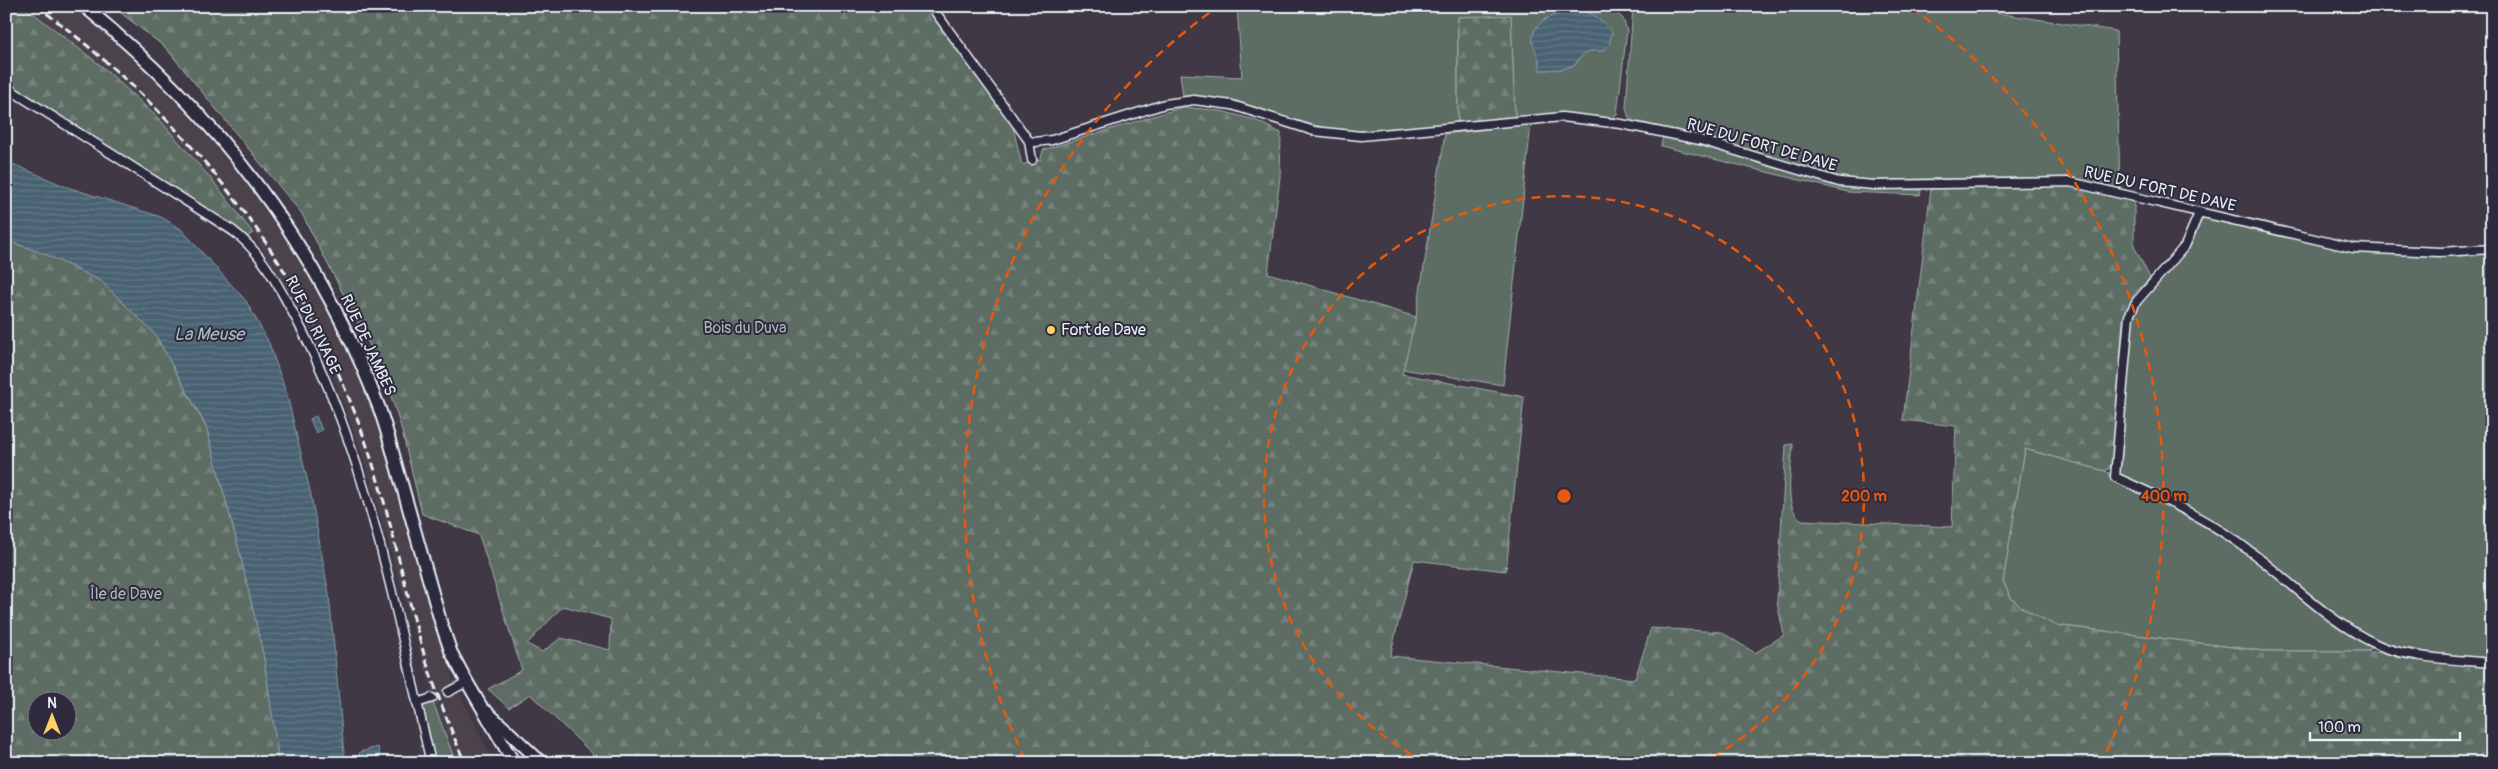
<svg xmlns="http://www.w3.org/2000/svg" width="2498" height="769" viewBox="0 0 2498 769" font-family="Pangolin,sans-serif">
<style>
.built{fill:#4c434b}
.green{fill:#5d6d64;stroke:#a2afae;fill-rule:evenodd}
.forest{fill:url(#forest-firs);stroke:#a2afae;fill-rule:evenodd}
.water{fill:url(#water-rules);stroke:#899ba8}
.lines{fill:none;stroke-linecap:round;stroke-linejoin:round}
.street-tunnel{stroke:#595560;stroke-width:8;stroke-dasharray:8 4;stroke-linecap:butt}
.street-casing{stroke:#e8f1f8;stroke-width:11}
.secondary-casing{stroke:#e8f1f8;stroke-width:15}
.street{stroke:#2f2a3d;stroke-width:8}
.secondary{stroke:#2f2a3d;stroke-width:11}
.rail{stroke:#e8f1f8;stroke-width:3;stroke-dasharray:8 4;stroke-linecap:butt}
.ring{fill:none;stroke:#e8590c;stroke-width:2.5;stroke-dasharray:9 6}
.poi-dot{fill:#ffd166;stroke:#2f2a3d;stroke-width:2}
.labels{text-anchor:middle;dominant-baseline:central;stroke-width:4;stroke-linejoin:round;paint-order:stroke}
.street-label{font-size:16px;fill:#e8f1f8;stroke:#2f2a3d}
.park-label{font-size:16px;fill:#a9b6b5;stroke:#2f2a3d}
.poi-label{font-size:16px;fill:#e8f1f8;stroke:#2f2a3d;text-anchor:start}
.water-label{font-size:18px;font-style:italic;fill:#a8b8c2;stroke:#2f2a3d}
.centre{fill:#e8590c;stroke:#2f2a3d;stroke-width:2.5}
.ring-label{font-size:15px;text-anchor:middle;font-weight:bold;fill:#e8590c;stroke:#2f2a3d;stroke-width:4;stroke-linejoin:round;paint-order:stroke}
</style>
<defs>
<pattern id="forest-firs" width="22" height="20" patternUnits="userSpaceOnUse" patternTransform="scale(1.25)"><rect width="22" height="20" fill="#5d6d64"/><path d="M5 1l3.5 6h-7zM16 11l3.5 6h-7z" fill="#74827b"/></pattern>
<pattern id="water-rules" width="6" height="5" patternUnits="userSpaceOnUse" patternTransform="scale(1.25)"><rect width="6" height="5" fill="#496272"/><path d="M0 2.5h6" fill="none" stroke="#637987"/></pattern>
</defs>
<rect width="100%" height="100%" fill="#403945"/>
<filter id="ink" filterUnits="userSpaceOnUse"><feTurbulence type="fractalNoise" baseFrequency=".02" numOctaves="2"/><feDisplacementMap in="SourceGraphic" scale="10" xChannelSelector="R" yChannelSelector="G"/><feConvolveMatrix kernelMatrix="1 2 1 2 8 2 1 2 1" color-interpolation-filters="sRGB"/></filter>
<g filter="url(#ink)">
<polygon class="built" points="24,6 84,6 157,69 292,234 378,406 407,520 453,681 494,763 456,763 446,741 365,463 335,381 310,329 253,233 213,181 159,119 104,68"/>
<g class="green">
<path d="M1237 6H1427L1510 10 1528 6H1611L1623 19 1627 30 1617 114 1612 118 1557 114 1515 117 1511 16 1458 17V122C1416 127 1371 136 1328 128 1278 118 1234 97 1183 96L1180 74 1242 77ZM1572 10 1609 45 1602 51C1588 49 1582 53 1575 65L1562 69 1541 70 1534 31 1545 19Z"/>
<polygon points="1633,6 1949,6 2116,31 2120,189 2069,177 1860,180 1829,174 1698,135 1634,121 1629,118 1626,108"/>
<polygon points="1531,124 1503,385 1402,369 1416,317 1445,134"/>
<polygon points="1663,135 1839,185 1871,189 1921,190 1920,195 1848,192 1661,146"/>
<polygon points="2199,213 2353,248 2492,249 2492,663 2377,645 2367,651 2264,651 2055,625 2022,608 2011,598 2003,581 2025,449 2105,471 2115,476 2129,316 2181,252"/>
<polygon points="433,702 456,763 436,763 423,706"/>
</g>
<g class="forest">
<polygon points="6,6 24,6 104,68 159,119 213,181 253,233 240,242 6,91"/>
<path d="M112 6H926L1011 119 1022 165 1041 159 1043 150 1183 107 1221 111 1255 120 1281 133 1280 177 1268 273 1416 317 1402 374 1524 397 1506 571 1414 560 1390 656 1635 679 1651 628 1721 632 1755 653 1784 635 1777 602 1786 445 1793 444C1792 465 1782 509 1802 520L1952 527 1956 426 1903 420 1931 188 2069 185 2134 201V246L2150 278 2134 294 2123 320 2113 466 2105 471 2025 449 2003 581 2011 598 2022 608 2055 625 2264 651H2367L2492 668V763H602L530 694 509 708 488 689 522 670 479 535 422 514 401 427 383 371 302 214 166 48ZM563 606 611 619 610 650 561 638 542 652 527 644Z"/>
<polygon points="1511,15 1515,117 1458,122 1458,17"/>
<path d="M6 240 45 254 101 281 155 334 206 427 240 553 264 658 279 763H6ZM38 702H68V732H38Z"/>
</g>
<g class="water">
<path d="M1578 9C1594 14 1602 19 1612 32L1609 45 1602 51C1588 49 1582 53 1575 65L1562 69 1540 70C1540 56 1536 55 1533 44 1528 20 1561 12 1578 9Z"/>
<polygon points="6,161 64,186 161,217 181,229 246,301 269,343 287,395 311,495 329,595 345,763 279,763 264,658 240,553 206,426 155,334 101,281 45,254 6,240"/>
<polygon points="316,416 322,430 316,433 310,419"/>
<polygon points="378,747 380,756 362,760 358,757 360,752"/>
</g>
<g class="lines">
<polyline class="street-tunnel" points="432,698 448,692"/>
<defs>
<g id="street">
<polyline points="931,6 1029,141 1035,142 1052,140 1165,104 1194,100 1232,105 1314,131 1361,136 1562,117 1621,124 1700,140 1839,182 1874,185 2070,182 2353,248 2440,252 2492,249"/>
<path d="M6 87 232 230C261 252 275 280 292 311 368 451 395 610 431 763"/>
<polyline points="1029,141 1032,160"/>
<path d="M2199 213 2185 246 2136 302 2129 316 2115 477C2157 496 2198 514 2236 541 2284 574 2323 619 2376 644 2404 658 2460 660 2492 663"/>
<polyline points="448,692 467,682"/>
<polyline points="417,703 432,698"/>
</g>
<g id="secondary">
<path d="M84 6C219 117 315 242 378 405 388 431 394 459 402 485 415 531 428 577 441 623L451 652 467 682 514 763"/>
<polyline points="486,711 542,763"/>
</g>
</defs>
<use href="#street" class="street-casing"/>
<use href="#secondary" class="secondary-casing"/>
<use href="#street" class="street"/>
<use href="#secondary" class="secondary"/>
<path class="rail" d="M37 6C192 121 309 271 370 455 393 525 406 597 428 667 439 699 451 731 465 763"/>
</g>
</g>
<g class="ring">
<path d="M1425 762A300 300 0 1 1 1703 762"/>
<path d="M1025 759A600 600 0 0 1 1216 8M1912 8A600 600 0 0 1 2103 759"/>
</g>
<circle class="poi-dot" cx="1051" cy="330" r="5"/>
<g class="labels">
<g class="street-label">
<text transform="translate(1762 145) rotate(16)">RUE DU FORT DE DAVE</text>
<text transform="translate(2160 189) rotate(13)">RUE DU FORT DE DAVE</text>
<text transform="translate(313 325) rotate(64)">RUE DU RIVAGE</text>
<text transform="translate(368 345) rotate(65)">RUE DE JAMBES</text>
</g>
<g class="park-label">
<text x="745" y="328">Bois du Duva</text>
<text x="126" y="594">Île de Dave</text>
</g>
<g class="poi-label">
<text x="1061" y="330">Fort de Dave</text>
</g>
<g class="water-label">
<text x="209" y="334">La Meuse</text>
</g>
</g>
<circle cx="1564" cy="496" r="8" class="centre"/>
<g class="ring-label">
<text x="1864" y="501">200 m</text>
<text x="2164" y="501">400 m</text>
</g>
<rect width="2498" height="769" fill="none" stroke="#2f2a3d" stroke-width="25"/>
<rect x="12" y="12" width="2473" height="744" fill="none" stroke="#e8f1f8" stroke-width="2" filter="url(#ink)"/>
<g transform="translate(52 716)"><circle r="24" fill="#2f2a3d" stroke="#797a88"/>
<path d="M0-4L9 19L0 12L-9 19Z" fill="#ffd166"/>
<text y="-8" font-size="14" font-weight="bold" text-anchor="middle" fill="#e8f1f8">N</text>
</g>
<path d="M2310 732v8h150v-8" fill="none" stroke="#e8f1f8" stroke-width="2.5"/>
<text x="2318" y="732" font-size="15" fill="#e8f1f8" stroke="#2f2a3d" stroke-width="4" paint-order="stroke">100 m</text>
</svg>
